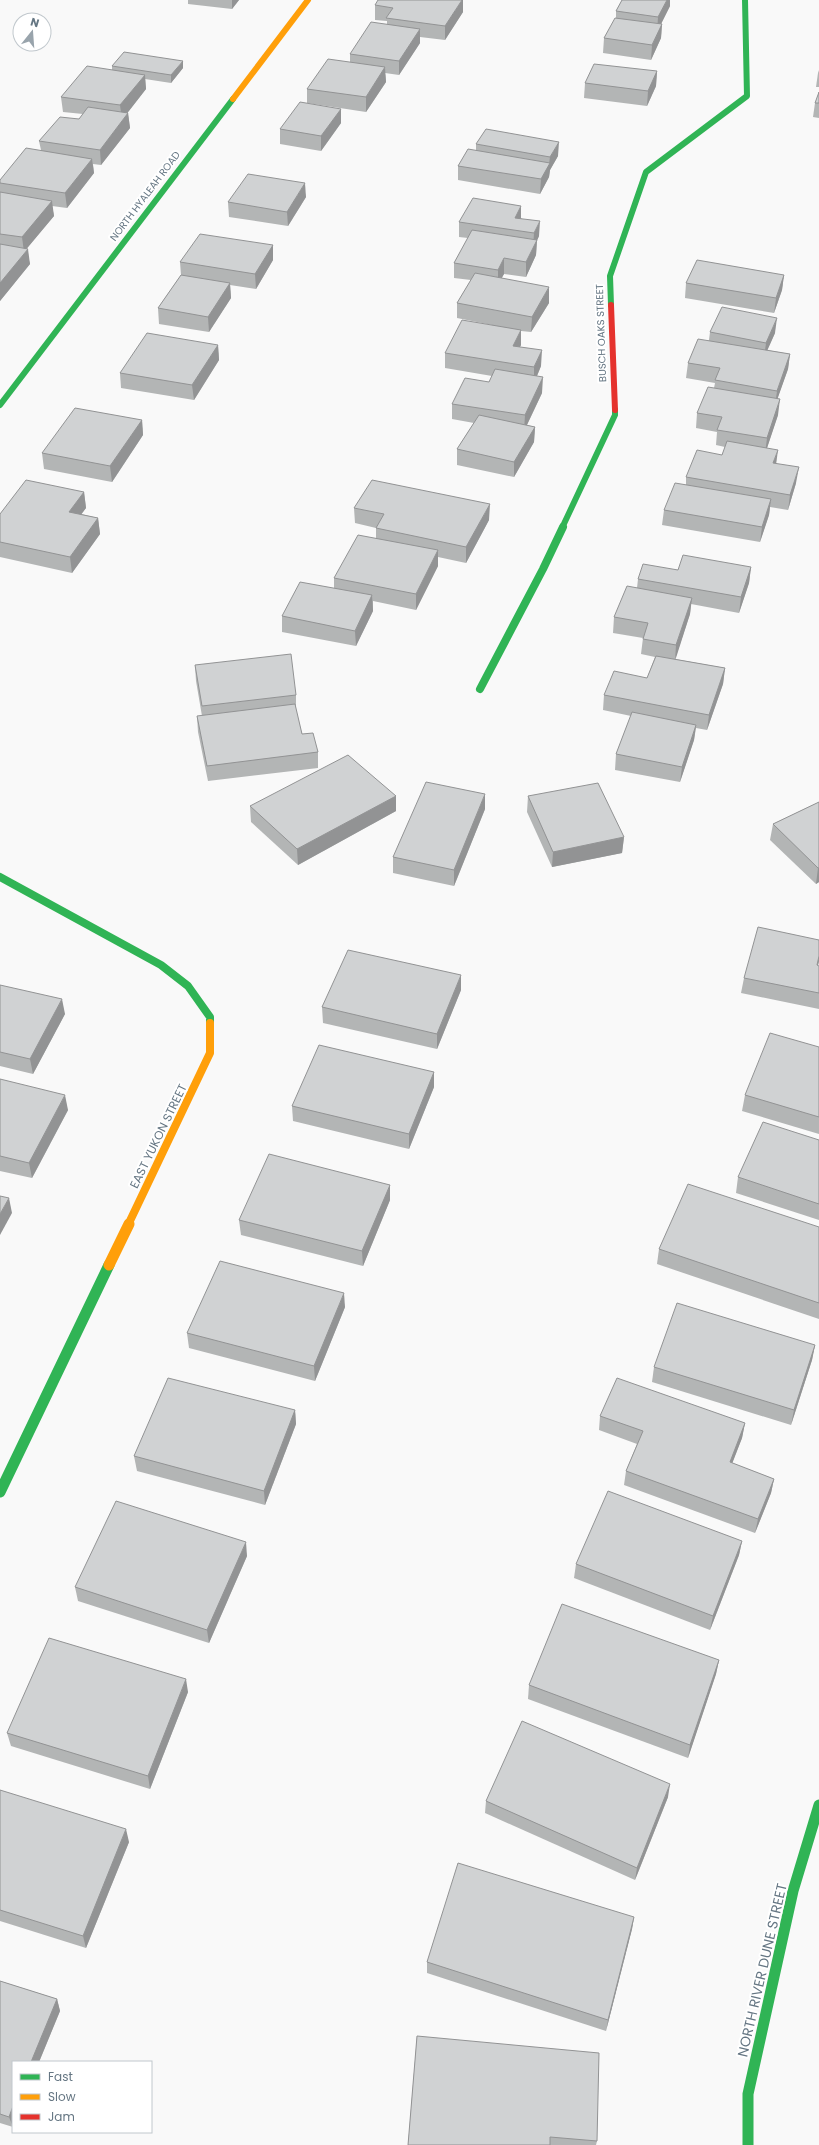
<svg xmlns="http://www.w3.org/2000/svg" width="819" height="2145" viewBox="0 0 819 2145" font-family="Poppins,sans-serif">
<style>
.lines{fill:none;stroke-linecap:round;stroke-linejoin:round}
.fast-far2{stroke:#30b455;stroke-width:6}
.fast-far1{stroke:#30b455;stroke-width:8}
.fast{stroke:#30b455;stroke-width:11}
.slow-far2{stroke:#ff9f0a;stroke-width:6}
.slow-far1{stroke:#ff9f0a;stroke-width:8}
.slow{stroke:#ff9f0a;stroke-width:11}
.jam{stroke:#e5322d;stroke-width:6}
.wall{fill:#b3b5b5}
.shaded-wall{fill:#929394}
.building{fill:#d0d2d3;stroke:#929394}
.labels{text-anchor:middle;dominant-baseline:central;stroke-width:4;stroke-linejoin:round;paint-order:stroke}
.far-street-label{font-size:10px;fill:#657683;stroke:#fff}
.street-label{font-size:12px;fill:#657683;stroke:#fff}
.near-street-label{font-size:14px;fill:#657683;stroke:#fff}
</style>
<rect width="100%" height="100%" fill="#f9f9f9"/>
<g class="lines">
<g class="fast-far2">
<polyline points="611,305 610,276 646,172 747,96 745,0"/>
<polyline points="0,405 233,99"/>
<polyline points="562,528 615,415 615,410"/>
</g>
<g class="fast-far1">
<polyline points="480,689 543,569 563,527"/>
<polyline points="0,877 161,965 188,986 210,1017 210,1023"/>
</g>
<g class="fast">
<polyline points="0,1492 109,1265"/>
<polyline points="748,2145 748,2094 793,1891 819,1805"/>
</g>
<polyline class="slow-far2" points="233,99 308,0"/>
<polyline class="slow-far1" points="128,1225 210,1053 210,1023"/>
<polyline class="slow" points="109,1265 129,1224"/>
<polyline class="jam" points="611,305 615,410"/>
</g>
<g class="wall">
<polygon points="188,0 239,0 232,9 188,4"/>
<polygon points="622,0 670,0 670,6 661,24 662,24 661,38 651,60 603,53 604,38 616,18 616,11"/>
<polygon points="375,5 463,12 445,40 420,37 420,43 399,75 385,73 386,82 366,112 307,103 307,89 350,62 350,54 387,24 387,21 375,20"/>
<polygon points="112,66 183,68 171,83 145,79 146,89 127,113 128,113 130,128 101,165 93,164 94,173 67,208 52,206 54,216 26,249 30,264 0,301 0,180 41,150 39,141 79,119 83,114 63,112 61,97 112,70"/>
<polygon points="819,70 819,87 816,87 818,73"/>
<polygon points="657,71 656,86 647,106 584,98 585,83"/>
<polygon points="819,92 819,118 813,117 815,103"/>
<polygon points="341,109 341,123 321,151 280,144 280,129"/>
<polygon points="476,144 558,156 550,170 549,177 540,194 458,180 458,166 476,150"/>
<polygon points="306,197 288,226 229,217 228,202"/>
<polygon points="521,206 521,218 539,236 537,240 536,255 526,277 504,274 501,278 549,303 531,332 521,331 521,345 520,347 541,366 537,376 542,393 527,425 535,427 534,442 514,477 457,465 457,449 474,423 452,419 452,404 489,382 492,376 445,368 445,353 492,325 457,318 457,303 471,280 454,278 454,263 468,238 459,237 459,222"/>
<polygon points="273,245 273,260 256,289 230,285 231,298 209,332 159,324 158,308 181,275 180,262"/>
<polygon points="784,275 782,290 774,313 685,298 686,283"/>
<polygon points="710,332 775,333 767,350 790,354 788,369 777,399 778,415 767,448 776,463 796,483 788,510 770,507 769,515 760,542 662,525 664,510 686,485 686,477 722,455 725,447 716,445 717,432 696,428 697,413 714,388 715,383 686,378 688,363 709,340"/>
<polygon points="218,345 219,360 194,400 121,388 120,373"/>
<polygon points="142,420 143,435 112,482 44,469 42,453"/>
<polygon points="84,492 86,508 81,514 98,518 100,534 72,573 0,557 0,514"/>
<polygon points="354,508 489,520 466,563 438,557 438,566 416,610 373,601 373,611 356,646 282,632 282,616 334,588 334,578 376,538 376,528 355,523"/>
<polygon points="751,567 749,583 739,613 691,604 690,614 675,659 725,668 723,684 707,730 696,728 694,740 680,782 615,770 616,754 631,716 603,710 604,695 647,678 655,657 641,654 643,638 613,633 614,617 637,588 638,579 678,570"/>
<polygon points="195,665 296,695 296,710 302,734 318,752 318,768 208,781 198,732 197,716 202,716 196,681"/>
<polygon points="396,796 396,811 298,865 251,822 250,806"/>
<polygon points="528,796 624,837 622,853 552,867 527,812"/>
<polygon points="819,802 819,882 816,884 770,840 773,824"/>
<polygon points="485,809 454,886 393,873 393,857"/>
<polygon points="819,940 819,961 818,966 819,966 819,1009 741,993 744,978"/>
<polygon points="0,985 65,1014 33,1074 0,1066"/>
<polygon points="461,990 437,1049 323,1023 322,1007"/>
<polygon points="819,1047 819,1134 742,1111 745,1095"/>
<polygon points="434,1072 434,1087 409,1149 293,1121 292,1106"/>
<polygon points="0,1079 68,1110 32,1178 0,1171"/>
<polygon points="819,1140 819,1220 736,1193 738,1177"/>
<polygon points="390,1185 390,1200 363,1266 241,1235 239,1220"/>
<polygon points="819,1227 819,1319 657,1264 659,1249"/>
<polygon points="345,1307 315,1381 189,1348 187,1333"/>
<polygon points="815,1345 812,1360 791,1425 652,1382 654,1367"/>
<polygon points="295,1410 296,1424 265,1505 137,1471 134,1456"/>
<polygon points="600,1416 745,1423 742,1438 732,1463 774,1479 771,1493 755,1533 624,1485 626,1471 637,1444 599,1430"/>
<polygon points="742,1541 739,1555 710,1630 574,1578 576,1564"/>
<polygon points="247,1556 209,1643 78,1601 75,1587"/>
<polygon points="719,1660 716,1674 688,1758 528,1699 529,1685"/>
<polygon points="188,1692 150,1789 11,1746 7,1733"/>
<polygon points="0,1790 129,1842 86,1948 0,1921"/>
<polygon points="668,1797 635,1880 485,1813 486,1801"/>
<polygon points="634,1917 632,1929 606,2031 427,1973 427,1962"/>
<polygon points="0,1981 57,1999 60,2011 39,2062 13,2062 13,2127 0,2123"/>
<polygon points="417,2036 597,2141 596,2145 408,2145"/>
</g>
<g class="shaded-wall">
<polygon points="232,0 239,0 232,9"/>
<polygon points="462,0 463,0 463,12 445,40 445,26"/>
<polygon points="667,0 670,0 670,6 657,32 658,17"/>
<polygon points="662,24 661,38 651,60 652,45"/>
<polygon points="420,29 420,43 399,75 399,61"/>
<polygon points="183,61 183,68 171,83 171,75"/>
<polygon points="385,67 386,82 366,112 366,97"/>
<polygon points="657,71 656,86 647,106 648,91"/>
<polygon points="145,75 146,89 122,120 120,105"/>
<polygon points="341,109 341,123 321,151 321,136"/>
<polygon points="128,113 130,128 101,165 100,150"/>
<polygon points="559,142 558,156 550,170 549,177 540,194 541,179 549,164 550,157"/>
<polygon points="92,159 94,173 67,208 65,193"/>
<polygon points="305,183 306,197 288,226 287,212"/>
<polygon points="52,201 54,216 24,252 22,237"/>
<polygon points="521,206 521,221 515,218"/>
<polygon points="540,221 539,236 536,243 537,240 536,255 526,277 526,262 533,248 534,233"/>
<polygon points="273,245 273,260 256,289 255,274"/>
<polygon points="28,249 30,264 0,301 0,283"/>
<polygon points="504,258 504,274 498,285 498,270"/>
<polygon points="784,275 782,290 774,313 776,298"/>
<polygon points="230,283 231,298 209,332 208,317"/>
<polygon points="549,287 549,303 531,332 532,317"/>
<polygon points="777,318 775,333 764,358 766,343"/>
<polygon points="521,330 521,345 512,361 513,346"/>
<polygon points="218,345 219,360 194,400 192,385"/>
<polygon points="542,350 541,366 534,383 534,367"/>
<polygon points="790,354 788,369 775,406 777,391"/>
<polygon points="543,377 542,393 524,431 525,415"/>
<polygon points="780,399 778,415 765,454 767,438"/>
<polygon points="142,420 143,435 112,482 110,466"/>
<polygon points="535,427 534,442 514,477 514,462"/>
<polygon points="778,450 776,465 773,463"/>
<polygon points="799,467 796,483 788,510 790,495"/>
<polygon points="84,492 86,508 72,527 69,512"/>
<polygon points="771,499 769,515 760,542 762,527"/>
<polygon points="490,504 489,520 466,563 466,547"/>
<polygon points="98,518 100,534 72,573 70,557"/>
<polygon points="438,550 438,566 416,610 416,594"/>
<polygon points="751,567 749,583 739,613 741,597"/>
<polygon points="372,595 373,611 356,646 355,631"/>
<polygon points="692,598 690,614 675,661 676,645"/>
<polygon points="725,668 723,684 707,730 709,715"/>
<polygon points="696,725 694,740 680,782 682,767"/>
<polygon points="485,794 485,809 454,886 454,870"/>
<polygon points="396,796 396,811 298,865 297,849"/>
<polygon points="624,837 622,853 552,867 553,852"/>
<polygon points="818,868 819,868 819,882 816,884"/>
<polygon points="819,956 819,961 814,981 817,965"/>
<polygon points="461,975 461,990 437,1049 437,1034"/>
<polygon points="62,999 65,1014 33,1074 30,1059"/>
<polygon points="434,1072 434,1087 409,1149 409,1134"/>
<polygon points="65,1095 68,1110 32,1178 29,1163"/>
<polygon points="390,1185 390,1200 363,1266 362,1251"/>
<polygon points="9,1198 12,1213 0,1235 0,1214"/>
<polygon points="344,1293 345,1307 315,1381 314,1366"/>
<polygon points="815,1345 812,1360 791,1425 794,1410"/>
<polygon points="295,1410 296,1424 265,1505 264,1491"/>
<polygon points="745,1423 742,1438 727,1477 730,1462"/>
<polygon points="774,1479 771,1493 755,1533 758,1519"/>
<polygon points="742,1541 739,1555 710,1630 713,1616"/>
<polygon points="246,1542 247,1556 209,1643 207,1630"/>
<polygon points="719,1660 716,1674 688,1758 690,1745"/>
<polygon points="186,1679 188,1692 150,1789 148,1776"/>
<polygon points="670,1784 668,1797 635,1880 637,1868"/>
<polygon points="126,1829 129,1842 86,1948 83,1936"/>
<polygon points="634,1917 632,1929 606,2031 608,2020"/>
<polygon points="57,1999 60,2011 39,2062 31,2062"/>
<polygon points="13,2106 13,2127 9,2117"/>
</g>
<g class="building">
<polygon points="378,0 462,0 445,26 386,18 393,8 375,5"/>
<polygon points="622,0 667,0 658,17 616,11"/>
<polygon points="615,18 662,24 652,45 604,38"/>
<polygon points="371,22 420,29 399,61 350,54"/>
<polygon points="124,52 183,61 171,75 112,66"/>
<polygon points="328,59 385,67 366,97 307,89"/>
<polygon points="594,64 657,71 648,91 585,83"/>
<polygon points="87,66 145,75 120,105 61,97"/>
<polygon points="819,92 819,103 815,103"/>
<polygon points="300,102 341,109 321,136 280,129"/>
<polygon points="88,107 128,113 100,150 39,141 60,117 79,119"/>
<polygon points="486,129 559,142 550,157 476,144"/>
<polygon points="26,148 92,159 65,193 0,183 0,180"/>
<polygon points="468,149 550,163 541,179 458,166"/>
<polygon points="248,174 305,183 287,212 228,202"/>
<polygon points="0,192 52,201 22,237 0,234"/>
<polygon points="473,198 521,206 515,218 540,221 534,233 459,222"/>
<polygon points="472,230 537,240 526,262 504,258 498,270 454,263"/>
<polygon points="200,234 273,245 255,274 180,262"/>
<polygon points="0,244 28,249 0,283"/>
<polygon points="697,260 784,275 776,298 686,283"/>
<polygon points="475,273 549,287 532,317 457,303"/>
<polygon points="181,275 230,283 208,317 158,308"/>
<polygon points="722,307 777,318 766,343 710,332"/>
<polygon points="462,320 521,330 513,346 542,350 534,367 445,353"/>
<polygon points="147,333 218,345 192,385 120,373"/>
<polygon points="698,339 790,354 777,391 715,380 720,368 688,363"/>
<polygon points="495,369 543,377 525,415 452,404 465,378 489,382"/>
<polygon points="708,387 780,399 767,438 717,430 722,417 697,413"/>
<polygon points="75,408 142,420 110,466 42,453"/>
<polygon points="479,415 535,427 514,462 457,449"/>
<polygon points="727,441 778,450 773,463 799,467 790,495 686,477 697,450 722,455"/>
<polygon points="26,480 84,492 69,512 98,518 70,557 0,542 0,514"/>
<polygon points="372,480 490,504 466,547 376,528 384,514 354,508"/>
<polygon points="675,483 771,499 762,527 664,510"/>
<polygon points="358,535 438,550 416,594 334,578"/>
<polygon points="683,555 751,567 741,597 638,579 643,564 678,570"/>
<polygon points="300,582 372,595 355,631 282,616"/>
<polygon points="627,586 692,598 676,645 643,639 648,623 614,617"/>
<polygon points="291,654 296,695 202,706 195,665"/>
<polygon points="656,656 725,668 709,715 604,695 614,671 647,678"/>
<polygon points="295,704 302,734 313,733 318,752 207,766 197,716"/>
<polygon points="632,712 696,725 682,767 616,754"/>
<polygon points="348,755 396,796 297,849 250,806"/>
<polygon points="426,782 485,794 454,870 393,857"/>
<polygon points="598,783 624,837 553,852 528,796"/>
<polygon points="819,802 819,868 818,868 773,824"/>
<polygon points="758,927 819,940 819,956 817,965 819,966 819,993 744,978"/>
<polygon points="348,950 461,975 437,1034 322,1007"/>
<polygon points="0,985 62,999 30,1059 0,1052"/>
<polygon points="770,1033 819,1047 819,1117 745,1095"/>
<polygon points="319,1045 434,1072 409,1134 292,1106"/>
<polygon points="0,1079 65,1095 29,1163 0,1156"/>
<polygon points="763,1122 819,1140 819,1204 738,1177"/>
<polygon points="269,1154 390,1185 362,1251 239,1220"/>
<polygon points="688,1184 819,1227 819,1303 659,1249"/>
<polygon points="0,1196 9,1198 0,1214"/>
<polygon points="220,1261 344,1293 314,1366 187,1333"/>
<polygon points="677,1303 815,1345 794,1410 654,1367"/>
<polygon points="168,1378 295,1410 264,1491 134,1456"/>
<polygon points="617,1378 745,1423 730,1462 774,1479 758,1519 626,1471 643,1431 600,1416"/>
<polygon points="608,1491 742,1541 713,1616 576,1564"/>
<polygon points="116,1501 246,1542 207,1630 75,1587"/>
<polygon points="562,1604 719,1660 690,1745 529,1685"/>
<polygon points="49,1638 186,1679 148,1776 7,1733"/>
<polygon points="522,1721 670,1784 637,1868 486,1801"/>
<polygon points="0,1790 126,1829 83,1936 0,1910"/>
<polygon points="458,1863 634,1917 608,2020 427,1962"/>
<polygon points="0,1981 57,1999 31,2062 13,2062 13,2106 9,2117 0,2114"/>
<polygon points="417,2036 599,2053 597,2141 550,2137 550,2145 408,2145"/>
</g>
<g class="labels">
<g class="far-street-label">
<text transform="translate(145 196) rotate(-53)">NORTH HYALEAH ROAD</text>
<text transform="translate(601 333) rotate(-92)">BUSCH OAKS STREET</text>
</g>
<g class="street-label">
<text transform="translate(158 1136) rotate(-64)">EAST YUKON STREET</text>
</g>
<g class="near-street-label">
<text transform="translate(762 1970) rotate(-77)">NORTH RIVER DUNE STREET</text>
</g>
</g>
<rect x="12" y="2061" width="140" height="72" fill="#ffffff" stroke="#c1c8cd"/>
<rect x="20" y="2074" width="20" height="6" fill="#30b455" stroke="#c1c8cd"/>
<text x="48" y="2081" font-size="12" fill="#657683">Fast</text>
<rect x="20" y="2094" width="20" height="6" fill="#ff9f0a" stroke="#c1c8cd"/>
<text x="48" y="2101" font-size="12" fill="#657683">Slow</text>
<rect x="20" y="2114" width="20" height="6" fill="#e5322d" stroke="#c1c8cd"/>
<text x="48" y="2121" font-size="12" fill="#657683">Jam</text>
<g transform="translate(32 32) rotate(17)"><circle r="19" fill="#ffffff" stroke="#c1c8cd"/>
<path d="M0-3L7 15L0 10L-7 15Z" fill="#99a4ac"/>
<text y="-6" font-size="11" font-weight="bold" text-anchor="middle" fill="#657683">N</text>
</g>
</svg>
